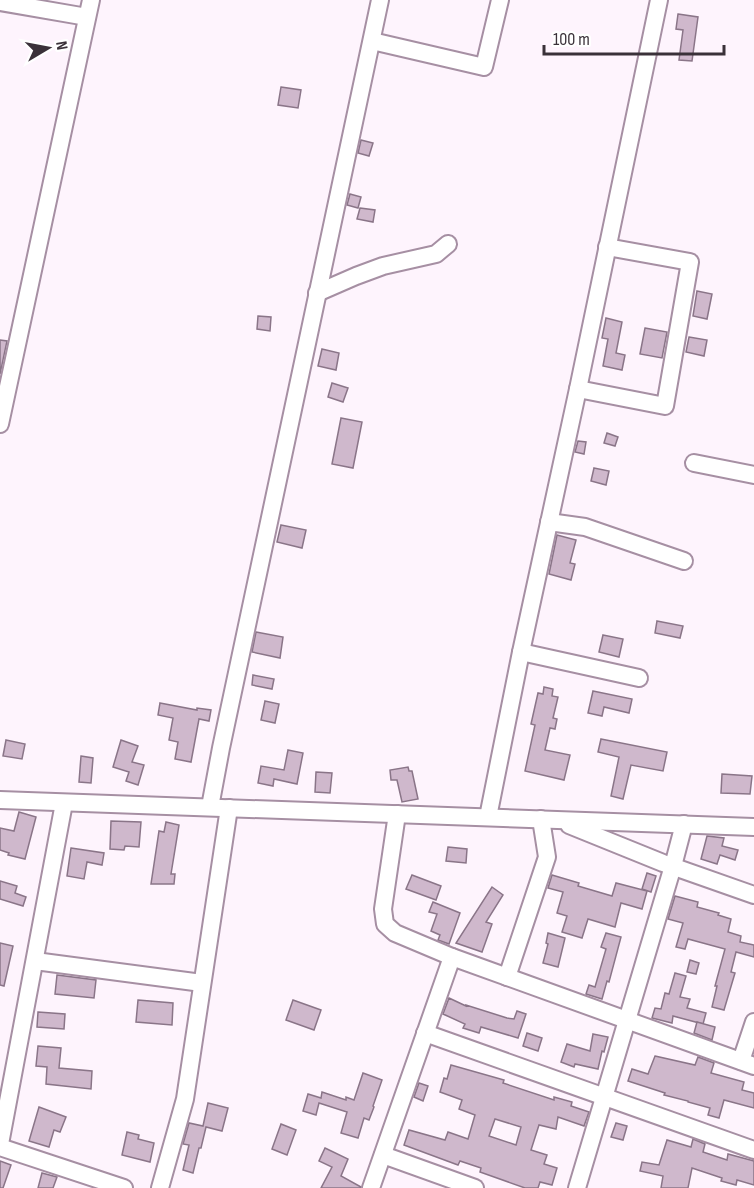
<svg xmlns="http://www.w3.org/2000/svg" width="754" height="1188" viewBox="0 0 754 1188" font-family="'Sofia Sans Condensed',sans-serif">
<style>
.building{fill:#cfb8cc;stroke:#8a7588;stroke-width:1.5;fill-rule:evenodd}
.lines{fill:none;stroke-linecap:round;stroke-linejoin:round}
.minor-casing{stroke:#a68fa3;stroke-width:20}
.minor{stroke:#fff;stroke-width:16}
</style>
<rect width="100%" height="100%" fill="#fef4fd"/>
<g class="building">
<polygon points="678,14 698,17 692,61 679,60 683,30 676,29"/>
<polygon points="281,87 301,90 298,108 278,105"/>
<polygon points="361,140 373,143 369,156 358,153"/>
<polygon points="350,194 361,197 358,208 347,205"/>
<polygon points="360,208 375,210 373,222 357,219"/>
<polygon points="697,291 712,294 707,319 693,316"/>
<polygon points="258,316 271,317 270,331 257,329"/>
<polygon points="606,318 622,322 616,353 625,355 622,370 603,366 608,339 602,338"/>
<polygon points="645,328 667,332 662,358 640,354"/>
<polygon points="689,337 707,340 704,356 686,352"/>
<polygon points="0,340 7,341 0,374"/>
<polygon points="322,349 339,353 336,370 318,366"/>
<polygon points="332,383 348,388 343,402 328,397"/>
<polygon points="341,418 362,422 353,468 332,464"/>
<polygon points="607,433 618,437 615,446 604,443"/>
<polygon points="578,441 586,442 584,454 575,452"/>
<polygon points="594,468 609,471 606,485 591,481"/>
<polygon points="281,525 306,530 302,548 277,542"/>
<polygon points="557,535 576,540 570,563 575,564 571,580 549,574"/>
<polygon points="657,621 683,626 680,638 655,633"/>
<polygon points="256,632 283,637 280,658 252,652"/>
<polygon points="603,635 623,639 619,657 599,652"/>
<polygon points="253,675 274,679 272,689 252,685"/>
<polygon points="544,687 553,689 552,696 558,697 553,718 557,719 555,729 550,728 545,750 570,755 564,780 525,771 535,725 531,724 538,693 543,694"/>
<polygon points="593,691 632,699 629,713 604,707 602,716 588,713"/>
<polygon points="265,701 279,704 275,723 261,720"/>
<polygon points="160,703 197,710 197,708 211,710 209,721 199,719 191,762 175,759 178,742 169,740 173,718 158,715"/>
<polygon points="601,739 667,752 663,771 631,765 623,799 611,796 619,757 598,752"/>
<polygon points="6,740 25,744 22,759 3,756"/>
<polygon points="121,740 138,746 132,762 144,765 138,785 126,781 129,772 113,767"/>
<polygon points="288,750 303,753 297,784 274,779 273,786 258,783 261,766 284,770"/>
<polygon points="81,756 93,758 91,783 79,782"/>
<polygon points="408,767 409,771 412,771 418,799 402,802 397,780 391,780 390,770"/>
<polygon points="316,772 332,773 330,793 315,792"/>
<polygon points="722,774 752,776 750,794 721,793"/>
<polygon points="19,812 36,817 25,859 8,855 9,853 0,850 0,828 14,831"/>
<polygon points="111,821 141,822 139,847 125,846 124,850 110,849"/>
<polygon points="166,822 179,825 171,874 175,874 174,884 151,884 159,831 164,832"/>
<polygon points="707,836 724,838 722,846 738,850 735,860 720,855 717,864 701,859"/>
<polygon points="448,847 467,849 466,863 446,861"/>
<polygon points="71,848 104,853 102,865 87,862 84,879 67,876"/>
<polygon points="647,873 656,876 651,892 642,889"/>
<polygon points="412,875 441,886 436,900 406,889"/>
<polygon points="552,875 579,883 578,886 612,896 616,883 647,891 642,909 621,903 615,927 588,919 582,938 562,932 567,916 557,913 563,892 548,888"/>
<polygon points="0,881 17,886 15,893 26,897 23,906 0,899"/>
<polygon points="492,887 503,895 486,922 492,924 482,952 456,943"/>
<polygon points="675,896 698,902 697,907 719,913 718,915 731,919 728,932 741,936 740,942 754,945 754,957 736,952 731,972 735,973 724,1010 712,1007 717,986 715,986 725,949 688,939 685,949 676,947 683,923 668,919"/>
<polygon points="433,902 460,913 449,944 438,940 440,935 431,931 437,914 429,912"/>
<polygon points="548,933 565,938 558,967 543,963 548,944 546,943"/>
<polygon points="606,933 621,937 609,982 607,981 602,999 586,994 589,985 595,987 606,949 601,947"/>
<polygon points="0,943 13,946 4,986 0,985"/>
<polygon points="690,960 699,963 696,974 687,972"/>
<polygon points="675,973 686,976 680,997 690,999 687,1008 706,1013 703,1024 673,1016 672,1023 652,1018 655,1008 661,1009 665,993 669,994"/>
<polygon points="57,975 96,980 94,998 55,994"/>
<polygon points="449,998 466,1006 466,1005 507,1018 514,1019 517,1011 526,1014 518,1038 481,1027 479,1033 463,1028 465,1024 443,1014"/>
<polygon points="138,1000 173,1003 172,1025 136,1022"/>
<polygon points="293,1000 321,1010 314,1030 286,1020"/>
<polygon points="38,1012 65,1014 64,1029 37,1027"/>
<polygon points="697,1022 715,1027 712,1040 694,1033"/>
<polygon points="527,1033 542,1038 538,1051 523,1046"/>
<polygon points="593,1034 608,1037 604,1052 602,1051 598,1069 575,1064 574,1067 561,1062 567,1044 590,1051"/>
<polygon points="38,1046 61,1048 59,1068 92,1071 91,1089 46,1084 47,1067 36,1066"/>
<polygon points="655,1056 695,1065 698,1057 714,1063 711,1073 744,1082 742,1090 754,1093 754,1108 724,1100 719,1118 708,1115 710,1108 688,1102 688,1101 664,1095 665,1093 628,1081 632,1069 648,1074"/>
<path d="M451 1065 504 1080 503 1083 554 1100V1097L572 1102 571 1106 589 1112 584 1126 558 1117 556 1129 539 1125 531 1150 547 1155 544 1164 557 1168 552 1185 540 1182 538 1188H525L480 1172 481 1168 460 1161 458 1165 404 1145 409 1130 445 1140 448 1132 468 1139 475 1115 459 1109 462 1100 440 1092 444 1078 447 1079ZM495 1119 521 1127 516 1145 489 1136Z"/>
<polygon points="363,1073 382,1080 373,1106 374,1107 369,1120 364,1118 358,1138 341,1133 347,1112 319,1103 316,1115 303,1111 308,1094 321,1098 322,1092 346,1100 346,1097 354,1100"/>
<polygon points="419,1083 428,1086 423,1101 414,1097"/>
<polygon points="208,1103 228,1108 222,1131 206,1127 201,1148 199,1148 193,1173 183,1170 189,1145 183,1144 189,1123 203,1126"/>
<polygon points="39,1107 66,1117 60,1132 54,1130 49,1147 29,1141"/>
<polygon points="616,1123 627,1126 623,1140 611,1137"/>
<polygon points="281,1124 296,1130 287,1155 272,1149"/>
<polygon points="127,1132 139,1135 138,1139 154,1143 150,1162 122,1155"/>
<polygon points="693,1139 705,1144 703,1152 727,1160 728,1154 754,1161 754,1185 737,1180 736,1185 721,1181 722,1178 692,1168 688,1188 661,1188 663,1176 640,1171 642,1162 659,1165 667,1140 691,1147"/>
<polygon points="325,1148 348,1159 341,1176 361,1187 361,1188 321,1188 332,1167 319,1161"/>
<polygon points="0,1161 11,1165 3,1188 0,1188"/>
<polygon points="42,1173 57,1177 53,1188 38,1188"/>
</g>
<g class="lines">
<defs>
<g id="minor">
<polyline points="0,2 87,17"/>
<polyline points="372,41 484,67 500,0"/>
<polyline points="317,293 356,276 383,266 436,254 448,244"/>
<polyline points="578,389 665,406 690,262 607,247"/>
<polyline points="0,424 91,0"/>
<polyline points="694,463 754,475"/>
<polyline points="549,522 585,527 684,561"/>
<polyline points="521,652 639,678"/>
<polyline points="0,800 754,827"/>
<polyline points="210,807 221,748 380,0"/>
<polyline points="397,814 383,909 385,924 395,933 452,957 754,1066"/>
<polyline points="488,817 521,652 578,389 659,0"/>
<polyline points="569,825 663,863 754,895"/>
<polyline points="35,961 202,983"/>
<polyline points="507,977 547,857 541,819"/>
<polyline points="425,1033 754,1150"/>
<polyline points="741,1061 754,1022"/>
<polyline points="0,1144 64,803"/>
<polyline points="0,1147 124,1188"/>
<polyline points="383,1155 475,1188"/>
<polyline points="160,1188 185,1099 229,808"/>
<polyline points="371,1188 452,957"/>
<polyline points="577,1188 673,866 684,824"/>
</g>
</defs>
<use href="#minor" class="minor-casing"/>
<use href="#minor" class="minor"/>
</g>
<g transform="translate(48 48) rotate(80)" stroke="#ffffff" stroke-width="4.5" paint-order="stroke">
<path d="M0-4.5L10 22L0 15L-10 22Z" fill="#3a3139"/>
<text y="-9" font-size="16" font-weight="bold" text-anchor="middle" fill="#3a3139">N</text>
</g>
<path d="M544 45v9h180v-9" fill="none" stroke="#3a3139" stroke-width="3"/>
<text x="553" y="45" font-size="18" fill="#3a3139" stroke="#ffffff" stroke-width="4.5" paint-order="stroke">100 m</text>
</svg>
